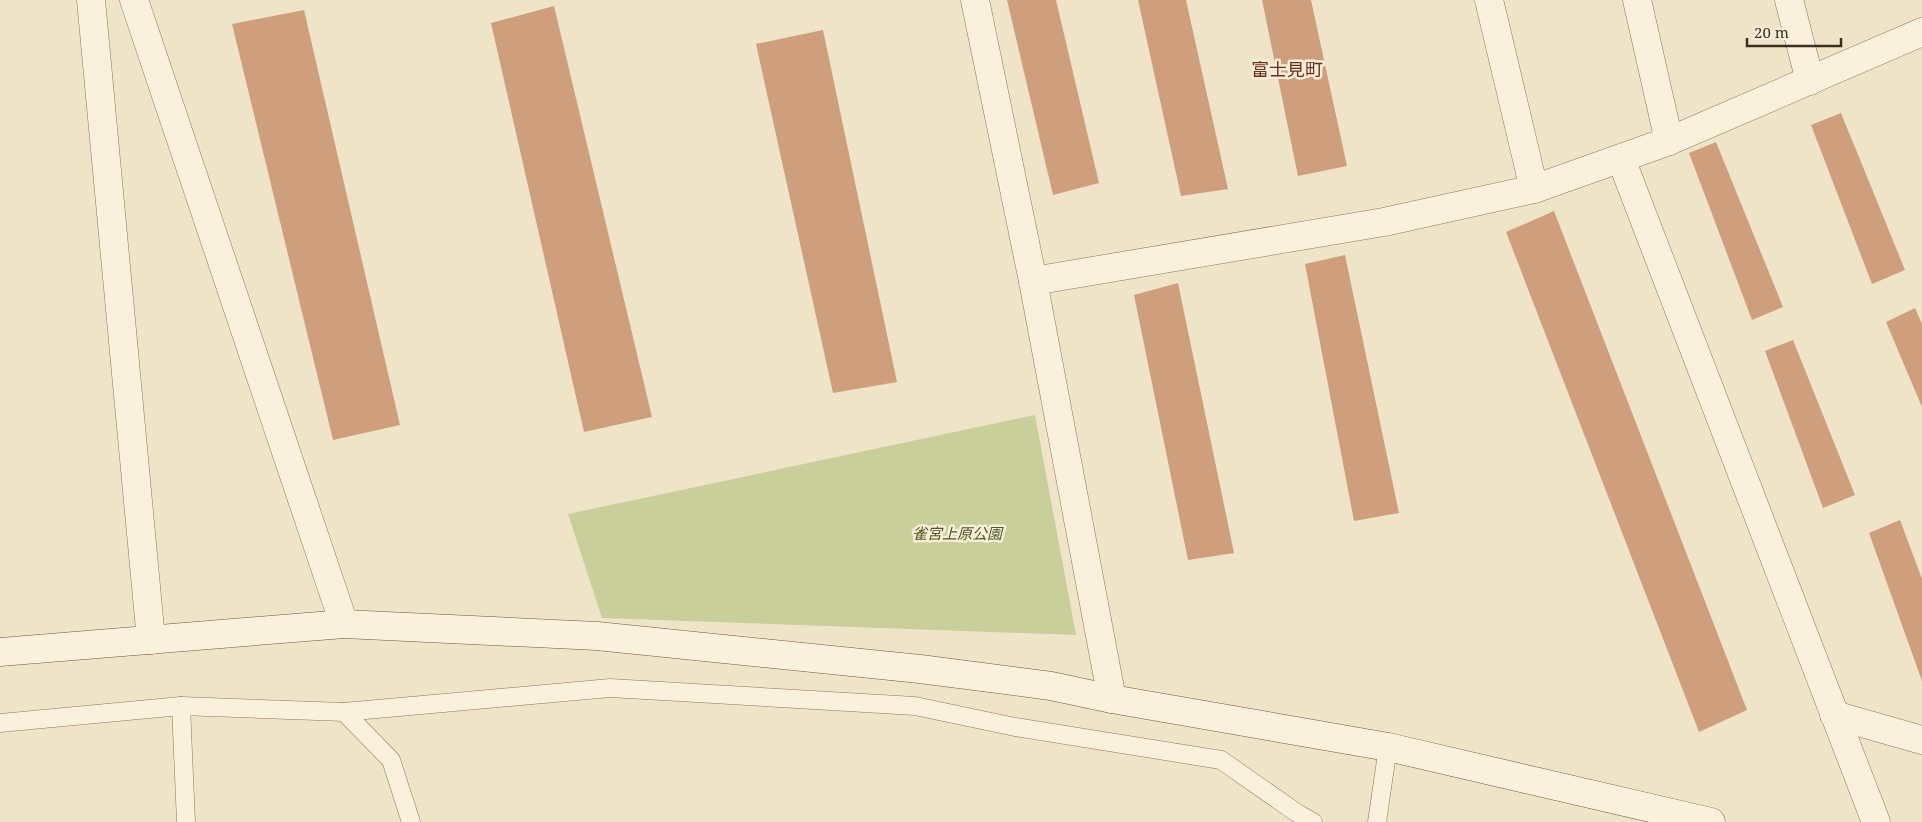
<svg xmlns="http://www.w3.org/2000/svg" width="1922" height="822" viewBox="0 0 1922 822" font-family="'Noto Serif','Noto Sans JP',serif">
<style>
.green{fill:#c9cf9b}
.building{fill:#cf9f7d}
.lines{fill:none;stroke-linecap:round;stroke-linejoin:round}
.lane-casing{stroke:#8d765c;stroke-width:19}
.street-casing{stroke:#8d765c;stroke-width:29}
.secondary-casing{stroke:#6f573f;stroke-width:29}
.lane{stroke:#faf1dc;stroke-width:18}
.street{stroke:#faf1dc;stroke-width:28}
.secondary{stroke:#faf1dc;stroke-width:28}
.labels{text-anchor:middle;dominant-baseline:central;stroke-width:5;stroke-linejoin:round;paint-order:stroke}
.park-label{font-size:15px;font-style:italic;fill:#4d5a26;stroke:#f7eed8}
.quarter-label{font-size:18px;fill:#6b2e1e;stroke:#f7eed8}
</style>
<rect width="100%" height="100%" fill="#f0e4c8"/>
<polygon class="green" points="1035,415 1076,635 602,618 568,514"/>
<g class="building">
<polygon points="1007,0 1056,0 1099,183 1053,195"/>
<polygon points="1138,0 1186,0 1228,189 1181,196"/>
<polygon points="1262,0 1311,0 1347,166 1298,176"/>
<polygon points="554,6 652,417 584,432 491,23"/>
<polygon points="304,10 400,425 333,440 232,24"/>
<polygon points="823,30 897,382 833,393 756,44"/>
<polygon points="1841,113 1905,270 1872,284 1811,125"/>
<polygon points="1716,142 1783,307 1752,320 1689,153"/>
<polygon points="1554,211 1747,710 1699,732 1506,232"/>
<polygon points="1345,255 1399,513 1354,521 1305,264"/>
<polygon points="1178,283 1234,553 1188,560 1134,295"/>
<polygon points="1915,308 1922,324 1922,407 1886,322"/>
<polygon points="1793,340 1855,495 1823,508 1765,351"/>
<polygon points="1900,520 1922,579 1922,681 1869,533"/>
</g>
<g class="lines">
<defs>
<g id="lane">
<polyline points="181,706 186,822"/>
<polyline points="344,712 610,688 915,706 1015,727 1221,760 1297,813 1313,822"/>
<polyline points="0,723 181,706 344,712 391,760 411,822"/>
<polyline points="1377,822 1388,747"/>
</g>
<g id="street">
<polyline points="91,0 151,640"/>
<polyline points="134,0 344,624"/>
<polyline points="975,0 1033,281 1112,699"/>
<polyline points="1489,0 1534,189"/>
<polyline points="1637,0 1669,141"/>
<polyline points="1789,0 1810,81"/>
<polyline points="1621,159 1876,822"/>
<polyline points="1033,281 1384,222 1534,189 1669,141 1922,32"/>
<polyline points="1834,715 1922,740"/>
</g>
<polyline id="secondary" points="0,652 344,624 597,636 920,669 1051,686 1112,699 1388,747 1711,822"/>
</defs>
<use href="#lane" class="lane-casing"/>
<use href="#street" class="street-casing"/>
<use href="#secondary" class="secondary-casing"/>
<use href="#lane" class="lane"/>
<use href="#street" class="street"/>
<use href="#secondary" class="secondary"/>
</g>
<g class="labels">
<g class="park-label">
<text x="957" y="533">雀宮上原公園</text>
</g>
<g class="quarter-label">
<text x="1287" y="69">富士見町</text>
</g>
</g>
<path d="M1747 38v8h94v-8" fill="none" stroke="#3d2e20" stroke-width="2.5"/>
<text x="1754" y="38" font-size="15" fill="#3d2e20" stroke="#f7eed8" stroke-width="4" paint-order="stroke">20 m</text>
</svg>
